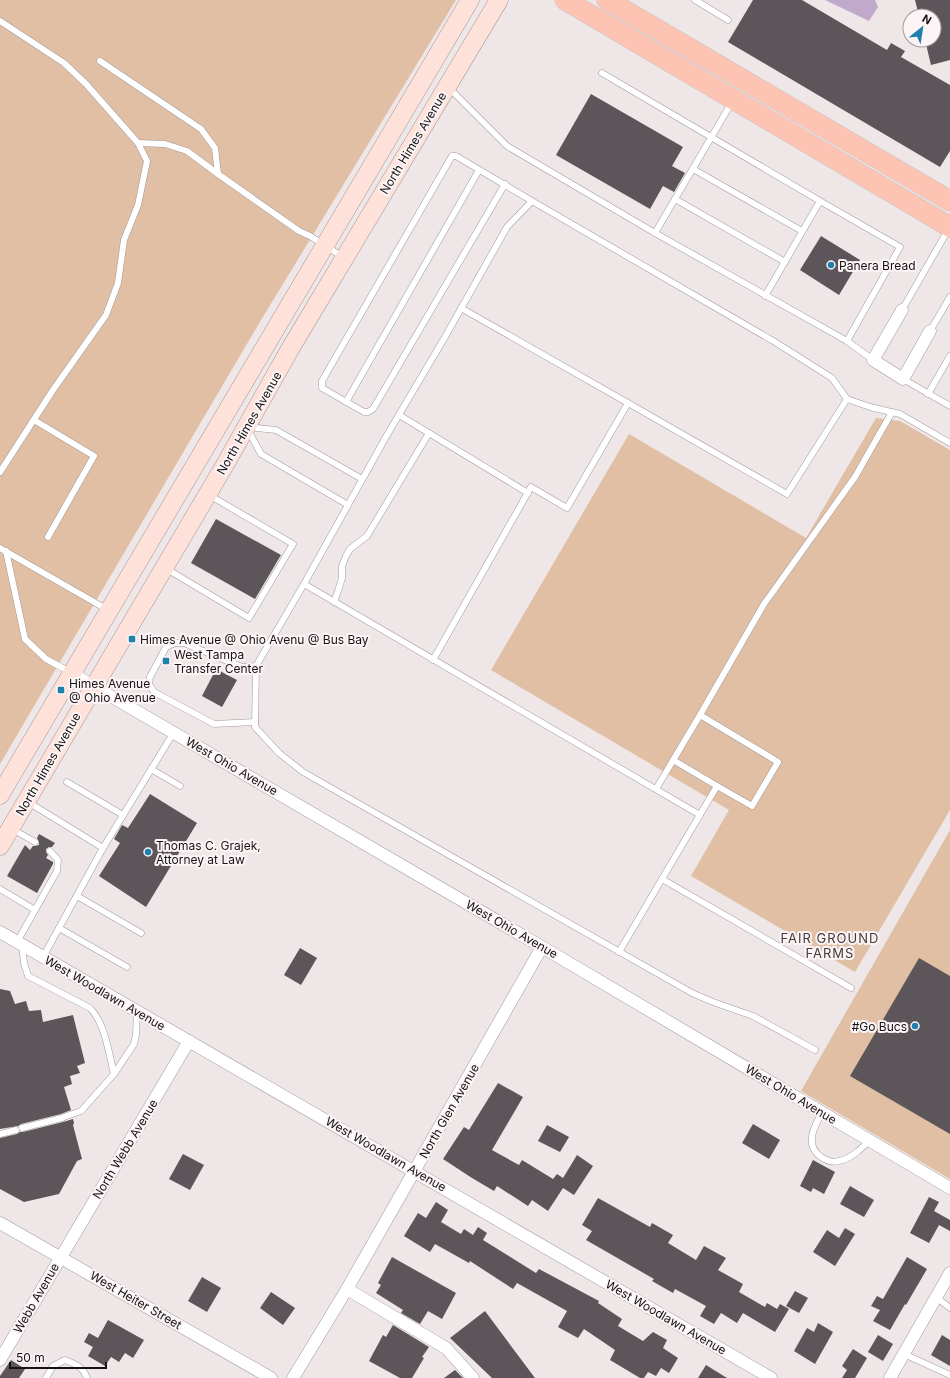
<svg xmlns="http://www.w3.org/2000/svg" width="950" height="1378" viewBox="0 0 950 1378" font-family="Inter,sans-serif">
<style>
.green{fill:#e0bfa4}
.water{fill:#c0a9cb}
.building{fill:#5c565a}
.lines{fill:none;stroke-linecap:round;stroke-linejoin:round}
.lane-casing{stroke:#a29a9b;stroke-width:7}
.street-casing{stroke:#a29a9b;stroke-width:13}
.secondary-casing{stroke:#a29a9b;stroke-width:19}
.primary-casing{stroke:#c7c6c6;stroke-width:21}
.lane{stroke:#fff;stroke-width:6}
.street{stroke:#fff;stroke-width:12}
.secondary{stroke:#fee1d9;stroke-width:18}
.primary{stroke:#fdc3b3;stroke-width:20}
.poi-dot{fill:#1f80ac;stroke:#fcf4f5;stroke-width:1.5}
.labels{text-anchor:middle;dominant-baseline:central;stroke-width:4;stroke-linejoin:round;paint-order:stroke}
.street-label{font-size:12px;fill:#151313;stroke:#fcf4f5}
.poi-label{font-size:12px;fill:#151313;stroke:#fcf4f5;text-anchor:start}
.neighbourhood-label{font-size:13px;letter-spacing:1px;fill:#423b3c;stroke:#fcf4f5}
</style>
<rect width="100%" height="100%" fill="#efe6e7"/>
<g class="green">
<polygon points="0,0 456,0 261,320 0,764"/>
<polygon points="876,418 900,421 950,450 950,810 855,972 691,876 729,810 491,670 629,434 806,538"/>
<polygon points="950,830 950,1179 801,1091"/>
</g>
<polygon class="water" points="825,0 875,0 878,7 869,21"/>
<g class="building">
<polygon points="753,0 802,0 887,50 891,43 905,51 901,57 950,85 950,151 940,167 728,42"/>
<polygon points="915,0 950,0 950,60 931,65 925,40 934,40 934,16 919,16"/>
<polygon points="591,94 683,147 672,166 685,173 674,192 663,186 650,209 556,155"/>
<polygon points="821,236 860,260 839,295 800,270"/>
<polygon points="216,519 281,555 255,599 191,563"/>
<polygon points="216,669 237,680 222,707 202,696"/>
<polygon points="150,794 197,823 146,907 99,876 120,843 114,839 122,825 128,828"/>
<polygon points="39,834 55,843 52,847 49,847 46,849 46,852 48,855 46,858 53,862 53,864 37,893 7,876 25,845 30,850 33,846 35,846 39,845 39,842 37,838"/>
<polygon points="300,948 317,958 301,985 284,975"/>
<polygon points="919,958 950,976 950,1134 850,1076"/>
<polygon points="0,989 10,991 15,1004 26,1001 29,1011 41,1010 43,1022 73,1015 85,1063 77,1066 80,1073 70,1076 72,1084 64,1087 71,1110 61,1114 21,1124 18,1126 0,1129"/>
<polygon points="498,1083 523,1097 492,1150 519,1165 522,1160 553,1179 557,1174 563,1178 577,1155 593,1166 574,1195 563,1188 548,1211 532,1200 528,1206 497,1186 494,1191 472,1178 443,1159 464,1127 469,1130"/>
<polygon points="73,1119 74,1123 73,1125 82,1159 77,1161 59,1194 24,1202 0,1189 0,1138 17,1134 20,1132 23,1132 63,1122"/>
<polygon points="753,1124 780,1140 769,1159 742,1143"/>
<polygon points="547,1125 569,1137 560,1152 538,1141"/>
<polygon points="183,1154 204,1165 190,1190 169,1179"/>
<polygon points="813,1160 835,1172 824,1194 813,1188 811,1192 800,1186"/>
<polygon points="850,1186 874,1200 864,1217 840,1204"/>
<polygon points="929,1197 939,1202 934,1211 950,1220 950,1231 939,1225 929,1243 910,1233"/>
<polygon points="598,1198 650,1227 652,1223 673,1235 668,1243 696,1260 704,1246 726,1258 718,1270 743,1284 739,1292 765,1307 767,1303 777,1309 780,1304 789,1309 775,1332 743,1313 737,1323 721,1313 714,1324 700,1316 706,1306 675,1289 673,1293 652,1281 654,1279 586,1240 592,1231 582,1225"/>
<polygon points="436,1202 448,1210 441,1222 461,1234 464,1229 473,1235 478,1227 487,1233 483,1240 536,1273 539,1269 599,1301 598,1303 622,1319 618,1326 643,1341 653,1332 667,1340 663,1348 678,1358 669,1373 661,1368 656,1376 648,1372 644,1378 640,1378 610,1360 615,1350 584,1329 578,1338 558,1327 567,1311 517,1283 513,1289 470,1261 469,1263 435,1244 430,1252 404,1236 418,1213 426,1218"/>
<polygon points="845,1228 855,1234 835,1266 813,1252 827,1230 839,1238"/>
<polygon points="392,1257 456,1293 442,1319 428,1311 420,1324 401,1313 403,1310 376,1293 381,1285 378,1283"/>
<polygon points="907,1257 927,1269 906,1305 905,1304 890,1330 873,1321 880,1310 871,1306 877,1296 883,1299"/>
<polygon points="202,1277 221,1288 207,1312 188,1301"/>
<polygon points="795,1291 808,1298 799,1313 786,1306"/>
<polygon points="271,1292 295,1308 283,1325 260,1308"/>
<polygon points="485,1311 520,1358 535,1378 492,1378 450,1338"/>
<polygon points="108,1320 144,1340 133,1358 125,1353 119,1362 111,1357 105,1366 88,1356 93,1347 84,1342 89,1333 98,1338"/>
<polygon points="818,1323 833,1332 815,1364 794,1351 807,1328 814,1332"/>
<polygon points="393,1325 429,1347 422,1357 424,1358 412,1378 400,1378 369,1361 383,1335 386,1337"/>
<polygon points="878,1335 893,1344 883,1361 868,1352"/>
<polygon points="942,1335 950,1340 950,1366 931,1355"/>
<polygon points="853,1349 867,1358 855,1378 842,1378 847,1370 842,1366"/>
<polygon points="11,1360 25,1369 19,1378 0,1378 0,1376"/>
<polygon points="706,1365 727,1378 698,1378"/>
<polygon points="455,1370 463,1378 444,1378"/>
</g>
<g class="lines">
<defs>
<g id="lane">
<polyline points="695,0 728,20"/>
<polyline points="0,21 64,63 86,84 138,143 147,161 138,205 124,240 118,283 106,315 53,390 0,472"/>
<polyline points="100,61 201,129 215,148 218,174 187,151 165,144 138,143"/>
<polyline points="602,73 820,201 765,296"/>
<polyline points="448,87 507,146 655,233 732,102"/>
<polyline points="693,169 802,231"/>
<polyline points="218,174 299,231 310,236 343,257"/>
<path d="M505 184 373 409 368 412H364L322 388V381L452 156H456C481 171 507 186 532 201"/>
<polyline points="675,199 785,262"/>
<polyline points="820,201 900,247 847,341"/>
<polyline points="655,233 847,341 873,360"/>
<polyline points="461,308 628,403"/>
<polyline points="902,310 948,230"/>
<polyline points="930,331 950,297"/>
<polyline points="903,379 950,406"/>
<polyline points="928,394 950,356"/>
<polyline points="346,402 479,170"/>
<polyline points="399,415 528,493"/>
<polyline points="34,420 94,456 48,537"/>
<polyline points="248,427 276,430 362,479"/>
<polyline points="248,430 261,454 348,505"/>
<polyline points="0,548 108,610"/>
<polyline points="6,551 25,639 46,659 70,672"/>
<polyline points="165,568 249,618 293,544 209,495"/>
<polyline points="304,584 700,815"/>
<polyline points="334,602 338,591 342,578 342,566 346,556 350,549 367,536 429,433"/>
<polyline points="433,660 531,487 567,508 628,403 787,494 847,399"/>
<polyline points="700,715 764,604 855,477 892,412"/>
<polyline points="255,722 214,724 154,692 149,684 150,677 166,647 175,643 184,643 242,667 256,666"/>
<polyline points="673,760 717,786"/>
<polyline points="151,769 180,786"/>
<polyline points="67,782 123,815"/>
<polyline points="656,789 700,715 778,762 752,806 717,786 662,879 851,988"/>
<polyline points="28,802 103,848 43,957"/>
<polyline points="12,829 35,842"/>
<polyline points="103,848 174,732"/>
<polyline points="0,889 35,910 17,942"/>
<polyline points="77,896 141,933"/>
<polyline points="35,910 57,871 58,860 50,851"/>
<polyline points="59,928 127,967"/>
<path d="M22 945 24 963 28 976 90 1008C105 1023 109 1054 114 1074"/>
<polyline points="619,952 662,879"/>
<polyline points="815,1050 753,1016 713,1002 692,993 303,772 279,753 255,727 256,666 304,584 387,435 445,337 507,227 532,201 775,342 832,378 847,399 870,407 900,414 950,443"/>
<path d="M822 1112C814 1127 804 1145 821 1157 827 1161 832 1163 839 1161 851 1159 862 1148 870 1140"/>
<polyline points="64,1117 81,1111 114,1074 134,1044 136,1035 137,1012"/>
<polyline points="22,1128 62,1118"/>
<polyline points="0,1134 16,1130"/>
<polyline points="936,1297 950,1308"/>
<polyline points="904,1354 950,1375"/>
<path d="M46 1378 53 1366 65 1360C76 1364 83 1367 87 1378"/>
</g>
<g id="street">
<polyline points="902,310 873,360 903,379 930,331"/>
<polyline points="71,673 542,947 950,1188"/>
<polyline points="0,932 771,1378"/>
<polyline points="0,1223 271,1378"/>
<polyline points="347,1289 446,1348 473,1378"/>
<polyline points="0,1360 189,1041"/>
<polyline points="293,1378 347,1289 542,947"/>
<polyline points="890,1378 950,1273"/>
</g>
<g id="secondary">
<polyline points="0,795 470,0"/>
<polyline points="0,846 226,463 290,349 499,0"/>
</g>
<g id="primary">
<polyline points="565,0 950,227"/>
<polyline points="607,0 950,201"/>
</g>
</defs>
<use href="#lane" class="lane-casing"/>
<use href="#street" class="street-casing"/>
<use href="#secondary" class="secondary-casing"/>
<use href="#primary" class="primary-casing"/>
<use href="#lane" class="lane"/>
<use href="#street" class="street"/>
<use href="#secondary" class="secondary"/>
<use href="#primary" class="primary"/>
</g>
<g class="poi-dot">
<circle cx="831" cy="265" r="4"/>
<rect x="128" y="635" width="8" height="8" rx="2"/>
<rect x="162" y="657" width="8" height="8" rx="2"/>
<rect x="57" y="686" width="8" height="8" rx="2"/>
<circle cx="148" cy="852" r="4"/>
<circle cx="915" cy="1026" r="4"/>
</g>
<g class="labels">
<g class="street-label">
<text transform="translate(413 143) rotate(-59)">North Himes Avenue</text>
<text transform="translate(249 423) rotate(-60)">North Himes Avenue</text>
<text transform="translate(48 764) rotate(-60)">North Himes Avenue</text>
<text transform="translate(232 766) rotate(30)">West Ohio Avenue</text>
<text transform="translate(512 929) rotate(30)">West Ohio Avenue</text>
<text transform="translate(105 993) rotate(30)">West Woodlawn Avenue</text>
<text transform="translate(791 1094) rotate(31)">West Ohio Avenue</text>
<text transform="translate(449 1111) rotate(-60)">North Glen Avenue</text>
<text transform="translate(125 1149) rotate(-59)">North Webb Avenue</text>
<text transform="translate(386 1154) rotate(30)">West Woodlawn Avenue</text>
<text transform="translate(36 1298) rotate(-60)">Webb Avenue</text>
<text transform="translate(136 1300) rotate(30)">West Heiter Street</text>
<text transform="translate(666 1317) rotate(30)">West Woodlawn Avenue</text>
</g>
<g class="poi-label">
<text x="839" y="265">Panera Bread</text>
<text x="140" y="639">Himes Avenue @ Ohio Avenu @ Bus Bay</text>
<text x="174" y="654">West Tampa<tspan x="174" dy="14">Transfer Center</tspan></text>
<text x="69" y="683">Himes Avenue<tspan x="69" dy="14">@ Ohio Avenue</tspan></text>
<text x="156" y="845">Thomas C. Grajek,<tspan x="156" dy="14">Attorney at Law</tspan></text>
<text x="907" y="1026" text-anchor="end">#Go Bucs</text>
</g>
<g class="neighbourhood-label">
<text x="830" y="938">FAIR GROUND<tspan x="830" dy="15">FARMS</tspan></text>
</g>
</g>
<g transform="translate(922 28) rotate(30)"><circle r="19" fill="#fcf4f5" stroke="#a09a9b"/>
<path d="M0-3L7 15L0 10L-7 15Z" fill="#1f80ac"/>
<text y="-6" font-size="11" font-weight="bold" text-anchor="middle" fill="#151313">N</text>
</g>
<path d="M10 1362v6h96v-6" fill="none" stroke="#151313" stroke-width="2"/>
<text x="16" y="1362" font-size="12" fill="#151313" stroke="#fcf4f5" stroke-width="3" paint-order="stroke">50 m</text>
</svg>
